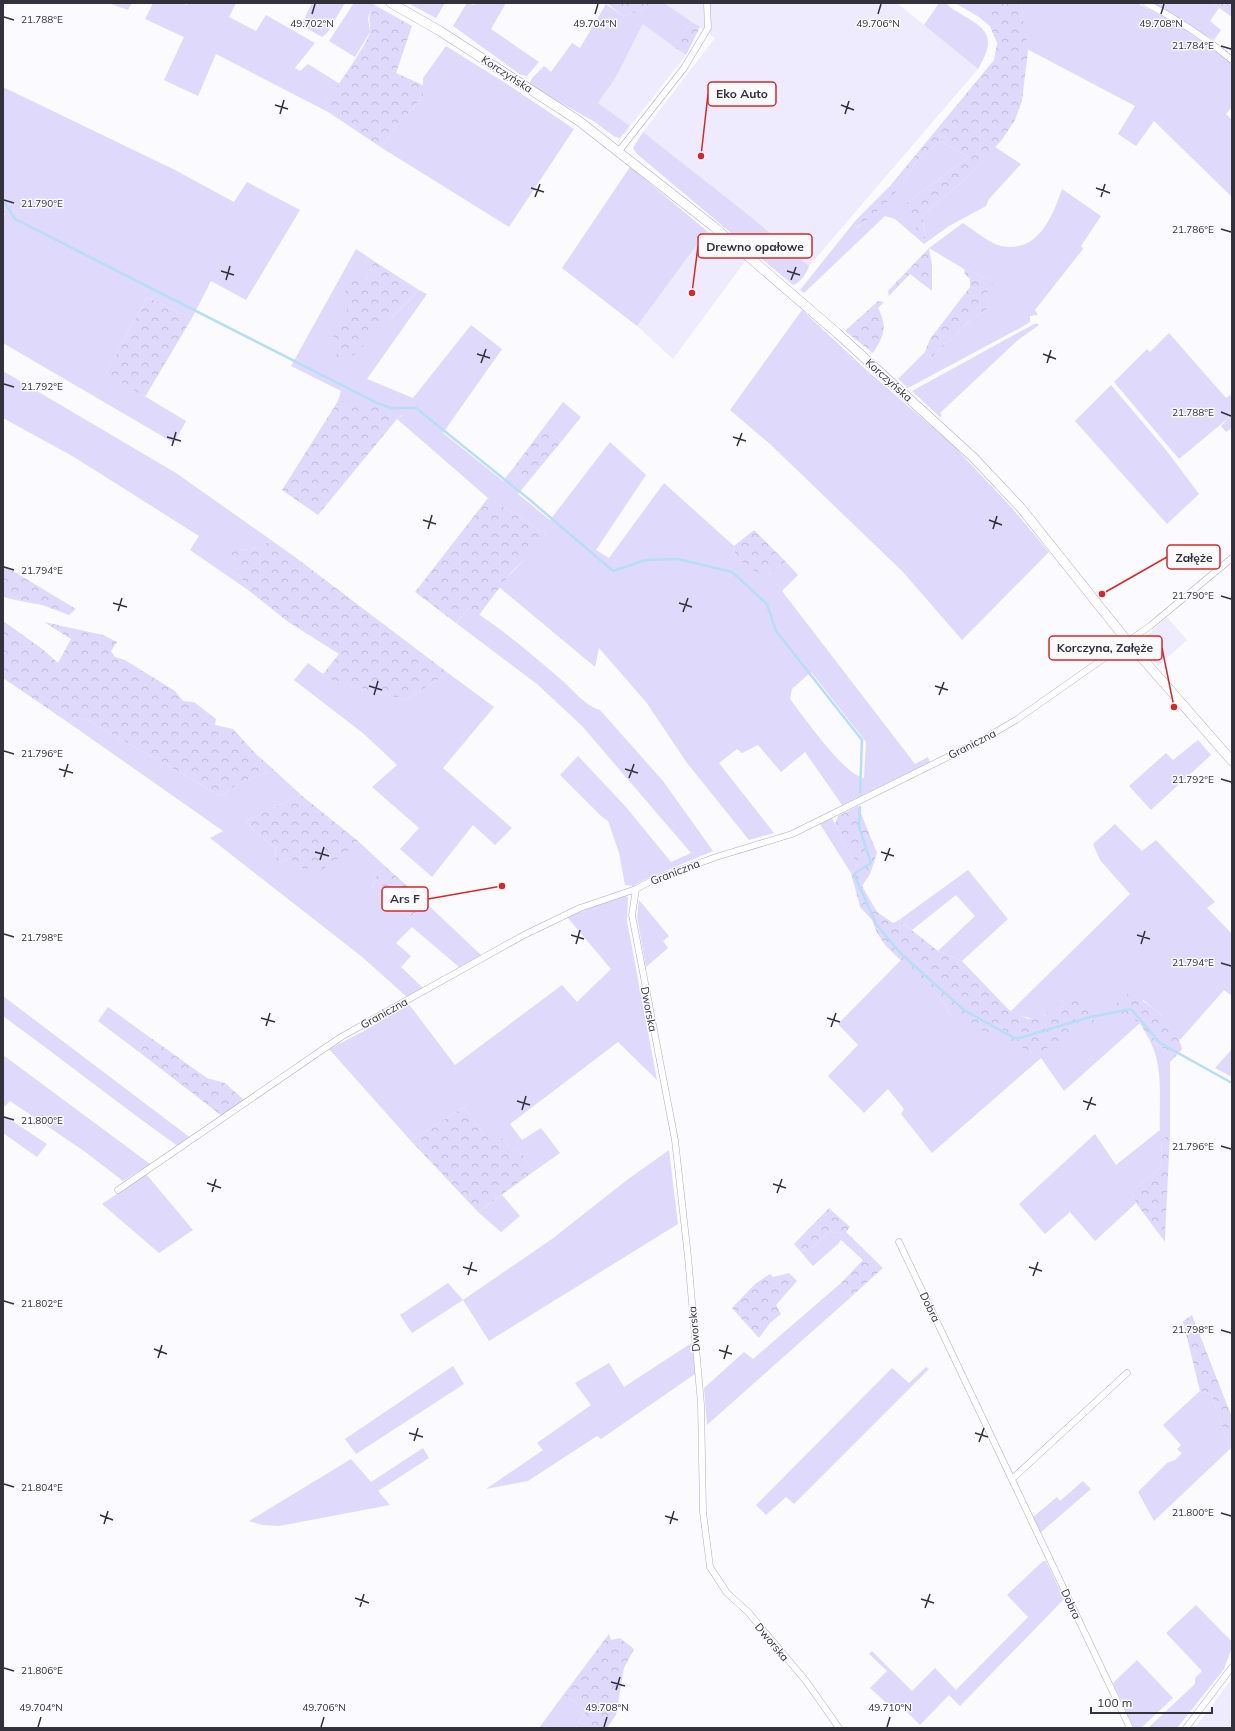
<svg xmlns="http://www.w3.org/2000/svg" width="1235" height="1731" viewBox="0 0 1235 1731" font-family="Mulish,sans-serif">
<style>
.built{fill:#eeebff}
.green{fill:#dfd9fb;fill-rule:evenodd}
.forest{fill:url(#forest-crowns)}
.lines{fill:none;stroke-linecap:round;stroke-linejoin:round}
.stream{stroke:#b8def5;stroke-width:2.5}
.street-casing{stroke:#b0acc4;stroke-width:7}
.secondary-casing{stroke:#b0acc4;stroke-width:10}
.street{stroke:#fff;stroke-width:6}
.secondary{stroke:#fff;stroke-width:9}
.ticks{fill:none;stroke:#33313b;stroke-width:1.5}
.labels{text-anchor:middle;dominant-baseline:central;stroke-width:3;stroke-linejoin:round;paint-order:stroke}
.street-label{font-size:11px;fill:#33313b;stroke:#fbfaff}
.ticks-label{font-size:10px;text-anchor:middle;fill:#33313b;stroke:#fbfaff;stroke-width:3;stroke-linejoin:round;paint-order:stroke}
.leader{fill:none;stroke:#d62828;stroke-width:1.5}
.callout-dot{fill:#d62828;stroke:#fbfaff;stroke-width:1.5}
.callout{fill:#fbfaff;stroke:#d62828;stroke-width:1.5}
.callout-label{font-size:12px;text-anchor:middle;font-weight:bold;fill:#33313b}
</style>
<defs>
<pattern id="forest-crowns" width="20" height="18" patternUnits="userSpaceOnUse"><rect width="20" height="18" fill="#dfd9fb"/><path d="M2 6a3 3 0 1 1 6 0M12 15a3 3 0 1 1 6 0" fill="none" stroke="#c0bbd8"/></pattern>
</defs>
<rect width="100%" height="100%" fill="#fbfaff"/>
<g class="built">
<polygon points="664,3 897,3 978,69 809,266 750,216 643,132 715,38"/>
<polygon points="644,23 686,55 630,126 598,103 616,77"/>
<polygon points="707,231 746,260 673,359 637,326"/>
<polygon points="1167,617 1187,640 1158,666 1139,643"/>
<polygon points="1232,1679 1232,1728 1195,1728"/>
</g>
<g class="green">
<polygon points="108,3 132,3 128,10"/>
<polygon points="153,3 182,3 187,5 188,3 236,3 229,17 256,31 266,15 315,43 295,68 300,71 308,64 340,84 325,103 328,112 216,54 198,96 164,80 184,37 145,19"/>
<polygon points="312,3 345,3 327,33 322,37 301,25"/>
<polygon points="354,3 372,3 380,8 372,7 368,18 370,32 355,57 329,41"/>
<polygon points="408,3 445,3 436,18"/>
<polygon points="467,3 474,5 475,3 506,3 491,29 539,62 527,76 521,75 453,26"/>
<polygon points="651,3 664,3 692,22 673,46 643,24 616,77 598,103 630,126 620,138 615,137 595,122 529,85 532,78 544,66 551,72 572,43 580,48 606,4 623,16 642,10"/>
<path d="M939 3H946C952 10 957 11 964 16 992 31 994 42 978 69L924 25Z"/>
<polygon points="955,3 990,3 990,26 979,17"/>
<polygon points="1021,3 1137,3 1178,24 1210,45 1232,64 1232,107 1226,114 1232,120 1232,197 1154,121 1136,146 1118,134 1135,106 1027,49"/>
<polygon points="1151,3 1212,3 1219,8 1210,21 1221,30 1214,40"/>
<polygon points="446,46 510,86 574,129 509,227 382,148 396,126 423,97 423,78"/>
<polygon points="3,87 175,170 234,202 247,182 300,210 246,300 211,281 192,318 147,297 106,373 186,421 174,443 3,343 3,215 5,215 3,211"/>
<path d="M643 132 750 216 809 266C807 273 800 283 793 285L637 154 633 148Z"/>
<polygon points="940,141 969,157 907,203 926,239 922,215 967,178 995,147 1021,164 989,199 986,206 949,226 924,244 895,219 885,216 804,293 800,290 856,220 857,228 901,186 917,161"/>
<polygon points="630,167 707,231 637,326 562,268"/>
<path d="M1062 189 1101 216 1081 246 1083 249 1035 310 1038 315 1030 316V322L1020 328 908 388 898 379 925 352 931 358 968 322 990 307 985 294 990 280 964 269 929 248 963 223C972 229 991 244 1001 246 1038 253 1052 218 1062 189Z"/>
<path d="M356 249 374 261 366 281 340 322 390 319 419 290 427 294 367 379 413 398 471 325 502 349 443 433 503 481 514 467 527 483 518 494 550 520 610 442 646 475 596 550 609 558 664 483 734 546 735 556 767 575 786 562 798 575 782 591 915 764 928 757 930 762 842 805 805 752 781 772 758 745 742 753 737 749 719 763 774 833 749 840 687 763 646 702 599 648 595 667 499 587C514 568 533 554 546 533L488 498 397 419 403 415 338 401 341 391 291 366ZM811 672 866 742 864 778C844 775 804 717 790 699L792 689Z"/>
<polygon points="802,310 863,367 953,445 1011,507 1049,552 962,640 903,572 770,444 730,410"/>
<polygon points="1036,323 1039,325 1018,340 940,413 942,415 940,417 912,391"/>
<polygon points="1169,333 1226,398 1232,394 1232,415 1179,459 1114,382 1147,349 1150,352"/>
<polygon points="3,371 176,473 271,540 259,548 239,550 234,565 248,590 190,550 199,536 74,457 3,418"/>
<polygon points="1111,385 1166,450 1199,494 1167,524 1075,421"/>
<polygon points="563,402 581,417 561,442 544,427"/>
<polygon points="3,590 5,591 20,601 3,597"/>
<path d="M469 608C502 629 528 651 557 676 571 687 583 705 600 710L663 781 713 851 646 879 633 886 625 885 619 853 608 821 601 816 560 775 578 756 626 807 671 862 691 853 582 726 537 684 456 623Z"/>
<polygon points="308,663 323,674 324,678 406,700 448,673 494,707 443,768 512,828 495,845 473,825 432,877 400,849 419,828 372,787 397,765 364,734 294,680"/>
<polygon points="78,717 89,721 221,796 241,782 274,770 301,795 246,821 255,832 275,848 276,859 280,863 289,858 301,868 351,849 358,841 386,867 377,874 372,887 409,918 427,904 481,955 459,967 412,927 396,943 411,956 401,967 423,988 407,997 361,956 210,838 223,831 69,723"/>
<polygon points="1198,740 1211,755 1151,810 1129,786 1166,753 1173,760"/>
<polygon points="832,818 851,857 860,862 851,873 820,824"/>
<path d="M1115 824 1142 851 1156 840 1215 902 1207 908 1232 934V996L1224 990 1180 1040 1162 1016 1143 1000 1132 1019 1140 1023 1064 1091 1041 1058 932 1153 901 1114 904 1109 888 1089 864 1113 828 1076 858 1045 838 1024 901 960 945 1004 950 1015 1035 1053 1064 999C1043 1018 1039 1025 1011 1011L1130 894 1100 860 1093 844Z"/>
<polygon points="968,870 1008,919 962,961 938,951 975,916 956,895 912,930 899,920"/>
<polygon points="623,895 628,897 627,921 657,1080 618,1042 510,1124 522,1140 541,1128 560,1153 533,1172 523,1155 511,1148 499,1135 484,1135 464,1107 411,1141 329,1049 368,1029 408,1003 455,1065 562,985 577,1002 611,969 567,917"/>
<polygon points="639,900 669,936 663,941 668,948 646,967 637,917"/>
<path d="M3 996 192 1139 179 1147C119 1104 62 1059 3 1016Z"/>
<polygon points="108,1007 148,1036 139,1052 98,1021"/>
<path d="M1149 1039 1175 1057 1170 1062V1134L1162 1139 1161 1167 1132 1191 1136 1203 1095 1241 1070 1212 1045 1234 1019 1204 1095 1134 1116 1165 1160 1130C1159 1100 1164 1066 1149 1039Z"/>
<polygon points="1232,1049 1232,1077 1215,1068"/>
<polygon points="3,1055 150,1164 123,1181 84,1151 10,1101 3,1108"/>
<polygon points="3,1115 47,1144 37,1157 3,1133"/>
<polygon points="669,1150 678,1224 489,1341 463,1300 412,1333 400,1315 448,1283 463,1300 552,1239 627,1180"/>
<polygon points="146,1174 193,1230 159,1253 102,1204"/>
<polygon points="502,1195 520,1216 501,1232 478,1212"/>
<polygon points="829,1231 845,1234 838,1244 813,1266 801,1252 814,1246"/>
<polygon points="841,1283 851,1297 707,1425 704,1388 744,1352 753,1359"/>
<polygon points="693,1342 695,1374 601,1439 597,1436 528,1481 486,1489 543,1450 537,1443 591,1405 575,1383 609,1363 624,1387"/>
<polygon points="453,1366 464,1384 356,1454 345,1439"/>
<polygon points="926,1367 929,1369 794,1504 786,1497 766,1515 756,1505 892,1368 909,1383"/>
<polygon points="1200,1391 1211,1394 1230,1449 1154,1521 1138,1492 1167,1463 1175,1460 1182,1453 1177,1449 1181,1445 1163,1425"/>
<polygon points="423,1448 429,1458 378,1491 390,1505 279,1526 262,1525 249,1521 351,1459 371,1482"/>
<polygon points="1083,1481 1091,1489 1040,1533 1033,1517 1057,1497 1060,1501"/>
<polygon points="1043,1561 1046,1561 1064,1599 960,1706 949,1695 920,1725 899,1704 893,1709 870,1688 887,1671 869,1654 872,1651 912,1691 935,1668 956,1690 1028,1617 1007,1595"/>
<path d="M1196 1605 1232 1642C1232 1652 1227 1659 1224 1669L1177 1728H1148L1195 1684V1678L1202 1671 1166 1633Z"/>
<polygon points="1137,1660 1173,1698 1141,1728 1134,1728 1113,1683"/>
<polygon points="564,1694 586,1711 575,1728 539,1728"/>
</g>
<g class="forest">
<polygon points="607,3 651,3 642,10 623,16"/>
<polygon points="990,3 1021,3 1028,51 1022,101 1015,120 1001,141 967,178 922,215 926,240 906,217 907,203 969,157 940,141 917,161 901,186 884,206 856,228 856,220 890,186 994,60 997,43 990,26"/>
<polygon points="1212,3 1232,3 1232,17"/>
<path d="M372 7 380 8 412 26 396 73 423 85V97L396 126 382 148 328 112 325 103C333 93 369 41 370 32 371 21 367 20 372 7Z"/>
<polygon points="692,22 700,27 686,55 673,46"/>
<polygon points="929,248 932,265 932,291 910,274 889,296 888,291"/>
<polygon points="374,261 419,290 354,355 338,360 332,341 340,322 352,300 345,291 352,275 366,281"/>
<polygon points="964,269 990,280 994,287 985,294 990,307 968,322 931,358 925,352 930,339 970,287 970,279 965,274"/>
<polygon points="147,297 192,318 145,397 106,373"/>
<path d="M878 301 884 302 878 308C888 327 884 336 873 353L845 331Z"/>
<polygon points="338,401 363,402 403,414 397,419 318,515 282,490"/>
<polygon points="1232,415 1232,428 1226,432 1221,426"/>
<polygon points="544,427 561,442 527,483 514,467"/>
<polygon points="488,498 546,533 536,549 512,571 479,615 469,608 456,623 415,592"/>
<polygon points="754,530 786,562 767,575 752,570 735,556 734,546"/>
<polygon points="271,540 295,557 448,673 406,700 323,678 323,674 339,654 287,621 248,590 234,565 224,554 239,550 259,548"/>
<polygon points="3,565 76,609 69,615 42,605 20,601 3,590"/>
<polygon points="3,621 41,648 58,663 71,639 44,622 103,635 117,642 111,651 115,657 125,660 175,691 183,701 194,702 216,719 215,725 233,729 256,754 274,770 241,782 221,796 89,721 78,717 69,723 3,678"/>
<polygon points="301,795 358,841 351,849 322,870 301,868 289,858 280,863 276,859 275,848 255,832 246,821"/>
<polygon points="858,806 877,853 870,874 862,886 877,912 893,923 899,920 938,951 962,961 1009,1010 1028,1019 1044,1016 1064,999 1077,995 1095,1010 1094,1022 1063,1042 1035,1053 989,1034 950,1015 945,1004 886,946 877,933 872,920 860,907 851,873 860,862 851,857 835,824 838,816"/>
<polygon points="386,867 427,904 409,918 372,887 377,874"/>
<path d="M1129 993C1150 1004 1177 1024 1182 1049L1175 1057 1149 1039 1140 1023 1132 1019 1113 1017 1110 1009Z"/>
<polygon points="148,1036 207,1078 225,1083 244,1100 222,1116 139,1052"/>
<polygon points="464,1107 484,1135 499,1135 511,1148 523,1155 533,1172 478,1212 411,1141"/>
<polygon points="1170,1134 1165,1237 1165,1242 1136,1203 1132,1191 1161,1167 1162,1139"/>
<polygon points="829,1208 850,1227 846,1232 883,1268 851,1297 841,1283 863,1260 841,1240 844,1234 829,1231 814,1246 801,1252 794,1244"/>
<polygon points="789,1273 797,1281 776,1305 781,1314 770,1323 759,1338 732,1308 755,1284 770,1274 773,1277"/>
<polygon points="1192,1315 1231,1415 1232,1447 1230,1449 1211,1394 1200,1391 1183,1321"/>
<polygon points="609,1634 611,1640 620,1638 634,1649 624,1668 616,1715 607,1728 575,1728 586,1711 564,1694"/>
</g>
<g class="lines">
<g class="stream">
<polyline points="3,200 15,219 377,403 391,408 416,408 530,500 613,571 646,560 678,559 732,572 767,604 776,631 862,740 860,793"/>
<polyline points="860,807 859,827 871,863 854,874 876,924 901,954 964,1010 1016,1039 1090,1017 1131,1009 1160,1043 1232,1083"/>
</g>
<defs>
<g id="street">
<path d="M1146 3C1177 19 1205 37 1232 60"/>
<polyline points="619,151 684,68 708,28 707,3"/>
<polyline points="636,889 632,915 675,1140 688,1257 701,1404 703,1512 710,1567 727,1593 748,1612 806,1681 839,1728"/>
<polyline points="118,1190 341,1037 524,935 580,908 636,889 653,880 716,857 792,834 980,741 1016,720 1150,626 1232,558"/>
<polyline points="899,1242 1130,1728"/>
<polyline points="1012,1479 1127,1373"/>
<polyline points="1186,1728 1232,1667"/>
</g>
<polyline id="secondary" points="391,3 440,31 579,121 713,226 837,333 973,457 1021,508 1128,642 1232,761"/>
</defs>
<use href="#street" class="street-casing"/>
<use href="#secondary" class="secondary-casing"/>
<use href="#street" class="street"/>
<use href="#secondary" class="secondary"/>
</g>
<path class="ticks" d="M312 14 315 4M595 14 598 4M878 14 881 4M1161 14 1164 4M4 17 14 20M1221 46 1231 49M275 105 288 109M841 105 854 110M280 114 284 100M845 114 849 101M531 188 544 192M1096 188 1110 193M535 197 540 184M1101 197 1105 184M4 200 14 203M1221 229 1231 232M221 271 234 275M787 271 800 275M226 280 230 266M791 280 796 267M477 354 490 358M1043 354 1056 359M481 363 486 349M1047 363 1051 350M4 384 14 387M1221 412 1231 416M167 437 181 441M733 437 746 441M172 446 176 432M737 446 742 433M423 520 436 524M989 520 1002 525M428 529 432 515M993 529 997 516M4 567 14 570M1221 596 1231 599M113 603 127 607M679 603 692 607M118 611 122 598M683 612 688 598M369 686 382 690M935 686 948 690M374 695 378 681M939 695 944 682M4 751 14 754M59 769 73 773M625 769 638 773M64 777 68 764M629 778 634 764M1221 779 1231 782M315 852 329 856M881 852 894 856M320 860 324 847M885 861 890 848M4 934 14 937M571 935 584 939M1137 935 1150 939M576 944 580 930M1141 944 1145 931M1221 963 1231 966M261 1018 275 1022M827 1018 840 1022M266 1026 270 1013M831 1027 836 1013M517 1101 530 1105M1083 1101 1096 1105M522 1110 526 1096M1087 1110 1092 1097M4 1117 14 1120M1221 1146 1231 1149M207 1183 221 1188M773 1184 786 1188M212 1192 216 1179M777 1193 782 1179M463 1267 477 1271M1029 1267 1042 1271M468 1275 472 1262M1033 1276 1038 1262M4 1301 14 1304M1221 1330 1231 1333M154 1349 167 1354M719 1350 732 1354M158 1358 162 1345M724 1359 728 1345M409 1433 423 1437M975 1433 988 1437M414 1441 418 1428M979 1442 984 1428M4 1484 14 1487M1221 1513 1231 1516M100 1515 113 1520M665 1516 678 1520M104 1524 108 1511M670 1524 674 1511M355 1598 369 1603M921 1599 934 1603M360 1607 364 1594M925 1608 930 1594M4 1668 14 1671M611 1682 625 1686M616 1690 620 1677M38 1727 41 1717M321 1727 324 1717M604 1727 607 1717M887 1727 890 1717"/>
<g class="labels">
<g class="street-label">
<text transform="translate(507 74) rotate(33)">Korczyńska</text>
<text transform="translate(889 380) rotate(42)">Korczyńska</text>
<text transform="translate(972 744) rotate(-27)">Graniczna</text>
<text transform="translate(675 872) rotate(-21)">Graniczna</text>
<text transform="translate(649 1009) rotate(79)">Dworska</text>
<text transform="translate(384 1013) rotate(-29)">Graniczna</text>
<text transform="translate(930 1307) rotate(64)">Dobra</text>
<text transform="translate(694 1329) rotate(-95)">Dworska</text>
<text transform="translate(1071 1604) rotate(65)">Dobra</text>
<text transform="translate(772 1642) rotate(50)">Dworska</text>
</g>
</g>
<g class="ticks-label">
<text x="42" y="23">21.788°E</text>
<text x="312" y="27">49.702°N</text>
<text x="595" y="27">49.704°N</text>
<text x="878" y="27">49.706°N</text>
<text x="1161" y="27">49.708°N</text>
<text x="1193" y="49">21.784°E</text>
<text x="42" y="207">21.790°E</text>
<text x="1193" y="233">21.786°E</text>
<text x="42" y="390">21.792°E</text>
<text x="1193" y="416">21.788°E</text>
<text x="42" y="574">21.794°E</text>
<text x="1193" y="599">21.790°E</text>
<text x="42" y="757">21.796°E</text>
<text x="1193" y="783">21.792°E</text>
<text x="42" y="941">21.798°E</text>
<text x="1193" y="966">21.794°E</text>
<text x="42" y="1124">21.800°E</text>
<text x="1193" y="1150">21.796°E</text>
<text x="42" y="1307">21.802°E</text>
<text x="1193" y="1333">21.798°E</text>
<text x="42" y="1491">21.804°E</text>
<text x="1193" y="1516">21.800°E</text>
<text x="42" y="1674">21.806°E</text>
<text x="41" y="1711">49.704°N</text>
<text x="324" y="1711">49.706°N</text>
<text x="607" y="1711">49.708°N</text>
<text x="890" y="1711">49.710°N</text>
</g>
<path class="leader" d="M701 156L708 94M692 293L698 246M1102 594L1167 557M1174 707L1162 648M502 886L428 899"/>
<g class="callout-dot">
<circle cx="701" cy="156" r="4"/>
<circle cx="692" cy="293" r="4"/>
<circle cx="1102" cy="594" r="4"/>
<circle cx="1174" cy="707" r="4"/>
<circle cx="502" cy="886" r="4"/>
</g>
<g class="callout">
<rect x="708" y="82" width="68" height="24" rx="4"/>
<rect x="698" y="234" width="114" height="24" rx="4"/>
<rect x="1167" y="545" width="53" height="24" rx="4"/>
<rect x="1049" y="636" width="113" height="24" rx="4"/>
<rect x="382" y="887" width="46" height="24" rx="4"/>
</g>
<g class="callout-label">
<text x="742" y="98">Eko Auto</text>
<text x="755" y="251">Drewno opałowe</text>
<text x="1194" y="562">Załęże</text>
<text x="1105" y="652">Korczyna, Załęże</text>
<text x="405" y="903">Ars F</text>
</g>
<rect width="1235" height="1731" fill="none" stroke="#33313b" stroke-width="8"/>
<path d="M1091 1707v6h121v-6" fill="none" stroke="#33313b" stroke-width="2"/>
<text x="1097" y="1707" font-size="12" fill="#33313b" stroke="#fbfaff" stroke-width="3" paint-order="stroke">100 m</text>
</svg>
